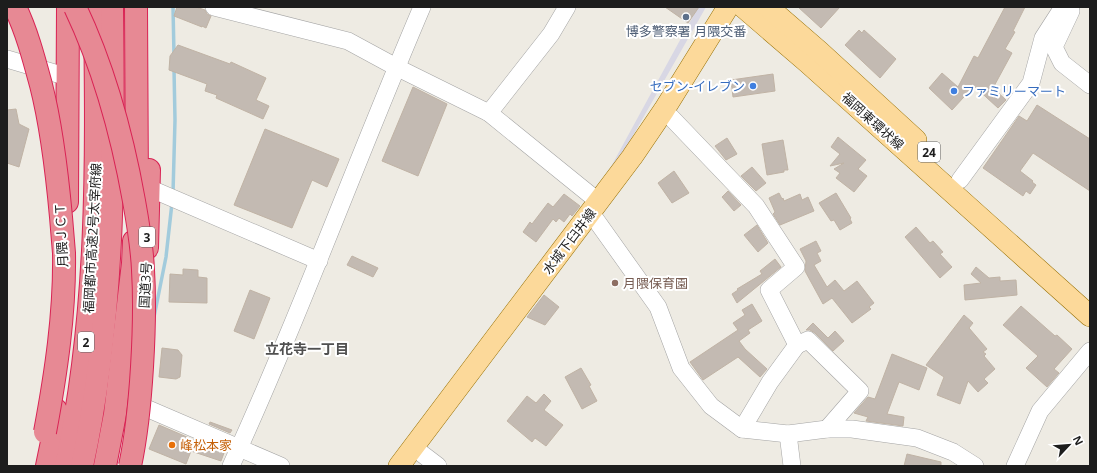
<svg xmlns="http://www.w3.org/2000/svg" width="1097" height="473" viewBox="0 0 1097 473" font-family="'Open Sans','Noto Sans JP',sans-serif">
<style>
.plaza{fill:#d8d7e4}
.lines{fill:none;stroke-linecap:round;stroke-linejoin:round}
.stream{stroke:#a2cbdc;stroke-width:3.5}
.building{fill:#c3bab2;stroke:#c0b3a5}
.minor-casing{stroke:#a4a4a4;stroke-width:18}
.major-casing{stroke:#966f00;stroke-width:22}
.highway-casing{stroke:#d92354;stroke-width:24}
.minor{stroke:#fff;stroke-width:17}
.major{stroke:#fcd99a;stroke-width:21}
.highway{stroke:#e78994;stroke-width:22}
.highway-bridge-casing{stroke:#d92354;stroke-width:24;stroke-linecap:butt}
.highway-bridge{stroke:#e78994;stroke-width:22}
.service-dot{fill:#5c6f8a;stroke:#fff;stroke-width:1.5}
.shop-dot{fill:#3f7fe0;stroke:#fff;stroke-width:1.5}
.education-dot{fill:#8d6e63;stroke:#fff;stroke-width:1.5}
.food-dot{fill:#e8710a;stroke:#fff;stroke-width:1.5}
.labels{text-anchor:middle;dominant-baseline:central;stroke-width:4;stroke-linejoin:round;paint-order:stroke}
.shield{fill:#fff;stroke:#616161;stroke-width:1}
.shield-label{font-size:12px;font-weight:bold;fill:#1d1d1d}
.service-label{font-size:13px;fill:#4e5e75;stroke:#fff}
.shop-label{font-size:13px;fill:#366cbe;stroke:#fff;text-anchor:end}
.street-label{font-size:13px;fill:#1d1d1d;stroke:#fff}
.education-label{font-size:13px;fill:#785e54;stroke:#fff;text-anchor:start}
.food-label{font-size:13px;fill:#c56008;stroke:#fff;text-anchor:start}
.neighbourhood-label{font-size:14px;font-weight:bold;fill:#505050;stroke:#fff}
</style>
<rect width="100%" height="100%" fill="#eeebe3"/>
<polygon class="plaza" points="697,7 706,7 610,176 607,174 697,9"/>
<g class="lines">
<g class="stream">
<polyline points="173,7 174,55"/>
<polyline points="173,193 175,120 174,69"/>
<polyline points="154,317 166,257 172,203"/>
<polyline points="122,431 128,412"/>
</g>
</g>
<g class="building">
<polygon points="177,7 196,7 205,10 207,14 211,16 206,28 202,26 202,27 174,16"/>
<polygon points="665,7 699,7 688,23"/>
<polygon points="798,7 840,7 821,28"/>
<polygon points="1005,7 1025,7 1013,31 1015,32 1005,49 1012,53 993,88 1006,100 998,108 974,86 952,110 929,88 942,73 958,87 974,56 978,58"/>
<polygon points="859,30 862,33 864,30 896,59 880,78 845,45"/>
<polygon points="178,45 230,64 231,62 266,78 256,100 269,106 263,119 216,98 217,95 205,91 207,84 169,70 170,56"/>
<polygon points="773,74 775,91 733,97 731,80"/>
<polygon points="413,87 447,104 418,176 382,161"/>
<polygon points="1037,105 1090,139 1090,191 1033,153 1020,171 1033,181 1032,182 1036,185 1030,194 1026,191 1023,196 983,168 1019,116 1027,121"/>
<polygon points="16,109 19,124 29,129 19,167 7,163 7,110"/>
<polygon points="265,129 339,159 327,187 312,180 292,228 234,205"/>
<polygon points="838,137 866,160 858,169 867,176 854,192 836,178 840,173 834,169 844,163 830,166 840,154 831,147"/>
<polygon points="727,138 737,154 726,160 715,146"/>
<polygon points="783,140 788,170 784,170 784,172 767,175 762,144"/>
<polygon points="752,167 766,183 756,191 741,176"/>
<polygon points="674,171 689,193 672,203 658,183"/>
<polygon points="728,191 741,205 734,211 722,197"/>
<polygon points="779,193 782,199 783,198 784,201 800,194 802,200 808,197 814,211 780,225 773,214 775,212 769,198"/>
<polygon points="836,193 851,218 850,219 852,223 840,230 834,220 831,221 819,203"/>
<polygon points="564,194 580,206 572,216 570,214 564,222 559,218 556,222 553,219 536,242 523,232 530,222 532,224 548,203 553,207"/>
<polygon points="757,225 768,243 758,252 744,235"/>
<polygon points="916,227 930,243 933,241 943,252 940,254 952,267 940,278 905,237"/>
<polygon points="816,241 821,251 817,253 821,261 814,265 827,287 835,280 844,291 857,281 874,303 869,307 871,309 852,323 832,298 823,304 805,271 806,261 800,249"/>
<polygon points="352,256 378,268 373,277 347,265"/>
<polygon points="775,259 781,267 737,303 732,294 738,290 737,289 762,274 760,271"/>
<polygon points="976,267 989,278 1000,277 1000,281 1016,280 1017,295 965,300 964,285 981,283 971,274"/>
<polygon points="183,269 198,270 198,277 207,278 207,303 169,302 170,274 183,275"/>
<polygon points="250,290 270,298 254,339 234,331"/>
<polygon points="544,295 559,307 545,325 527,317"/>
<polygon points="752,304 762,321 748,330 750,333 739,341 745,349 767,369 760,377 738,357 703,380 690,362 738,330 733,323 745,315 742,310"/>
<polygon points="1021,306 1055,336 1057,335 1072,349 1054,369 1059,373 1047,387 1026,368 1038,356 1003,325"/>
<polygon points="964,315 973,323 969,328 987,349 983,352 986,354 984,356 995,369 984,379 988,383 978,392 968,381 960,404 937,395 944,377 926,365"/>
<polygon points="813,323 828,338 835,331 844,341 833,351 815,333 810,330 806,330"/>
<polygon points="162,348 178,350 182,355 180,377 176,379 159,377"/>
<polygon points="892,354 927,368 919,390 899,382 887,414 904,417 903,426 866,421 868,417 854,413 868,397 875,399"/>
<polygon points="581,368 591,385 589,386 597,401 582,409 565,377"/>
<polygon points="544,394 551,401 544,410 563,425 546,446 535,438 532,442 507,421 527,396 536,403"/>
<polygon points="210,422 232,430 230,433 209,424"/>
<polygon points="159,425 224,453 221,461 191,451 186,464 149,449"/>
<polygon points="907,454 941,462 941,466 904,466"/>
</g>
<g class="lines">
<defs>
<g id="minor">
<polyline points="214,7 348,41 396,67 489,113 599,202"/>
<polyline points="1071,11 1054,47 1062,63 1090,85"/>
<polyline points="7,59 68,77"/>
<polyline points="664,110 756,206 796,267 769,290 797,345 808,340 860,391 827,429"/>
<polyline points="489,113 551,34 567,7"/>
<polyline points="960,180 1031,83 1043,38 1063,7"/>
<polyline points="149,188 319,261"/>
<polyline points="591,213 658,307 681,368 711,406 742,429 788,434 827,429 852,429 917,438 953,452 975,466"/>
<polyline points="139,405 281,466"/>
<polyline points="742,429 770,382 797,345"/>
<polyline points="788,434 792,466"/>
<polyline points="413,447 438,466"/>
<path d="M231 466C300 315 357 159 422 7"/>
<polyline points="1015,466 1040,411 1090,351"/>
</g>
<g id="major">
<polyline points="743,7 808,63 1090,316"/>
<polyline points="768,7 820,52 916,140"/>
<polyline points="399,466 632,157 664,110 728,7"/>
</g>
<g id="highway">
<polyline points="136,7 137,191"/>
<polyline points="67,202 68,7"/>
<polyline points="147,248 149,170"/>
<polyline points="47,466 53,437 56,410"/>
<path d="M66 466C99 313 97 163 95 7"/>
<path d="M82 466C115 315 114 161 112 7"/>
<polyline points="105,466 115,414 133,263 134,241"/>
</g>
</defs>
<use href="#minor" class="minor-casing"/>
<use href="#major" class="major-casing"/>
<use href="#highway" class="highway-casing"/>
<use href="#minor" class="minor"/>
<use href="#major" class="major"/>
<use href="#highway" class="highway"/>
<defs>
<g id="highway-bridge">
<path d="M15 7C27 32 34 59 41 85 52 128 57 173 61 217 62 229 63 241 64 253 65 313 56 373 45 432"/>
<path d="M75 7C104 68 122 134 134 201 138 223 142 247 143 270 145 302 144 334 142 367 140 400 137 433 130 466"/>
</g>
</defs>
<use href="#highway-bridge" class="highway-bridge-casing"/>
<use href="#highway-bridge" class="highway-bridge"/>
</g>
<circle class="service-dot" cx="686" cy="17" r="4"/>
<g class="shop-dot">
<circle cx="753" cy="86" r="4"/>
<circle cx="954" cy="91" r="4"/>
</g>
<circle class="education-dot" cx="615" cy="283" r="4"/>
<circle class="food-dot" cx="172" cy="445" r="4"/>
<g class="labels">
<g class="shield">
<rect x="918" y="142" width="22" height="20" rx="3"/>
<rect x="139" y="227" width="16" height="20" rx="3"/>
<rect x="78" y="332" width="16" height="20" rx="3"/>
</g>
<g class="shield-label">
<text x="929" y="152">24</text>
<text x="147" y="237">3</text>
<text x="86" y="342">2</text>
</g>
<g class="service-label">
<text x="686" y="31">博多警察署 月隈交番</text>
</g>
<g class="shop-label">
<text x="745" y="86">セブン-イレブン</text>
<text x="962" y="91" text-anchor="start">ファミリーマート</text>
</g>
<g class="street-label">
<text transform="translate(873 121) rotate(42)">福岡東環状線</text>
<text transform="translate(61 235) rotate(-93)">月隈ＪＣＴ</text>
<text transform="translate(92 238) rotate(-87)">福岡都市高速2号太宰府線</text>
<text transform="translate(569 241) rotate(-53)">水城下臼井線</text>
<text transform="translate(145 285) rotate(-87)">国道3号</text>
</g>
<g class="education-label">
<text x="623" y="283">月隈保育園</text>
</g>
<g class="food-label">
<text x="180" y="445">峰松本家</text>
</g>
<g class="neighbourhood-label">
<text x="307" y="348">立花寺一丁目</text>
</g>
</g>
<rect width="1097" height="473" fill="none" stroke="#1d1d1d" stroke-width="16"/>
<g transform="translate(1069 445) rotate(64)" stroke="#ffffff" stroke-width="3" paint-order="stroke">
<path d="M0-3L7 15L0 10L-7 15Z" fill="#1d1d1d"/>
<text y="-6" font-size="11" font-weight="bold" text-anchor="middle" fill="#1d1d1d">N</text>
</g>
</svg>
